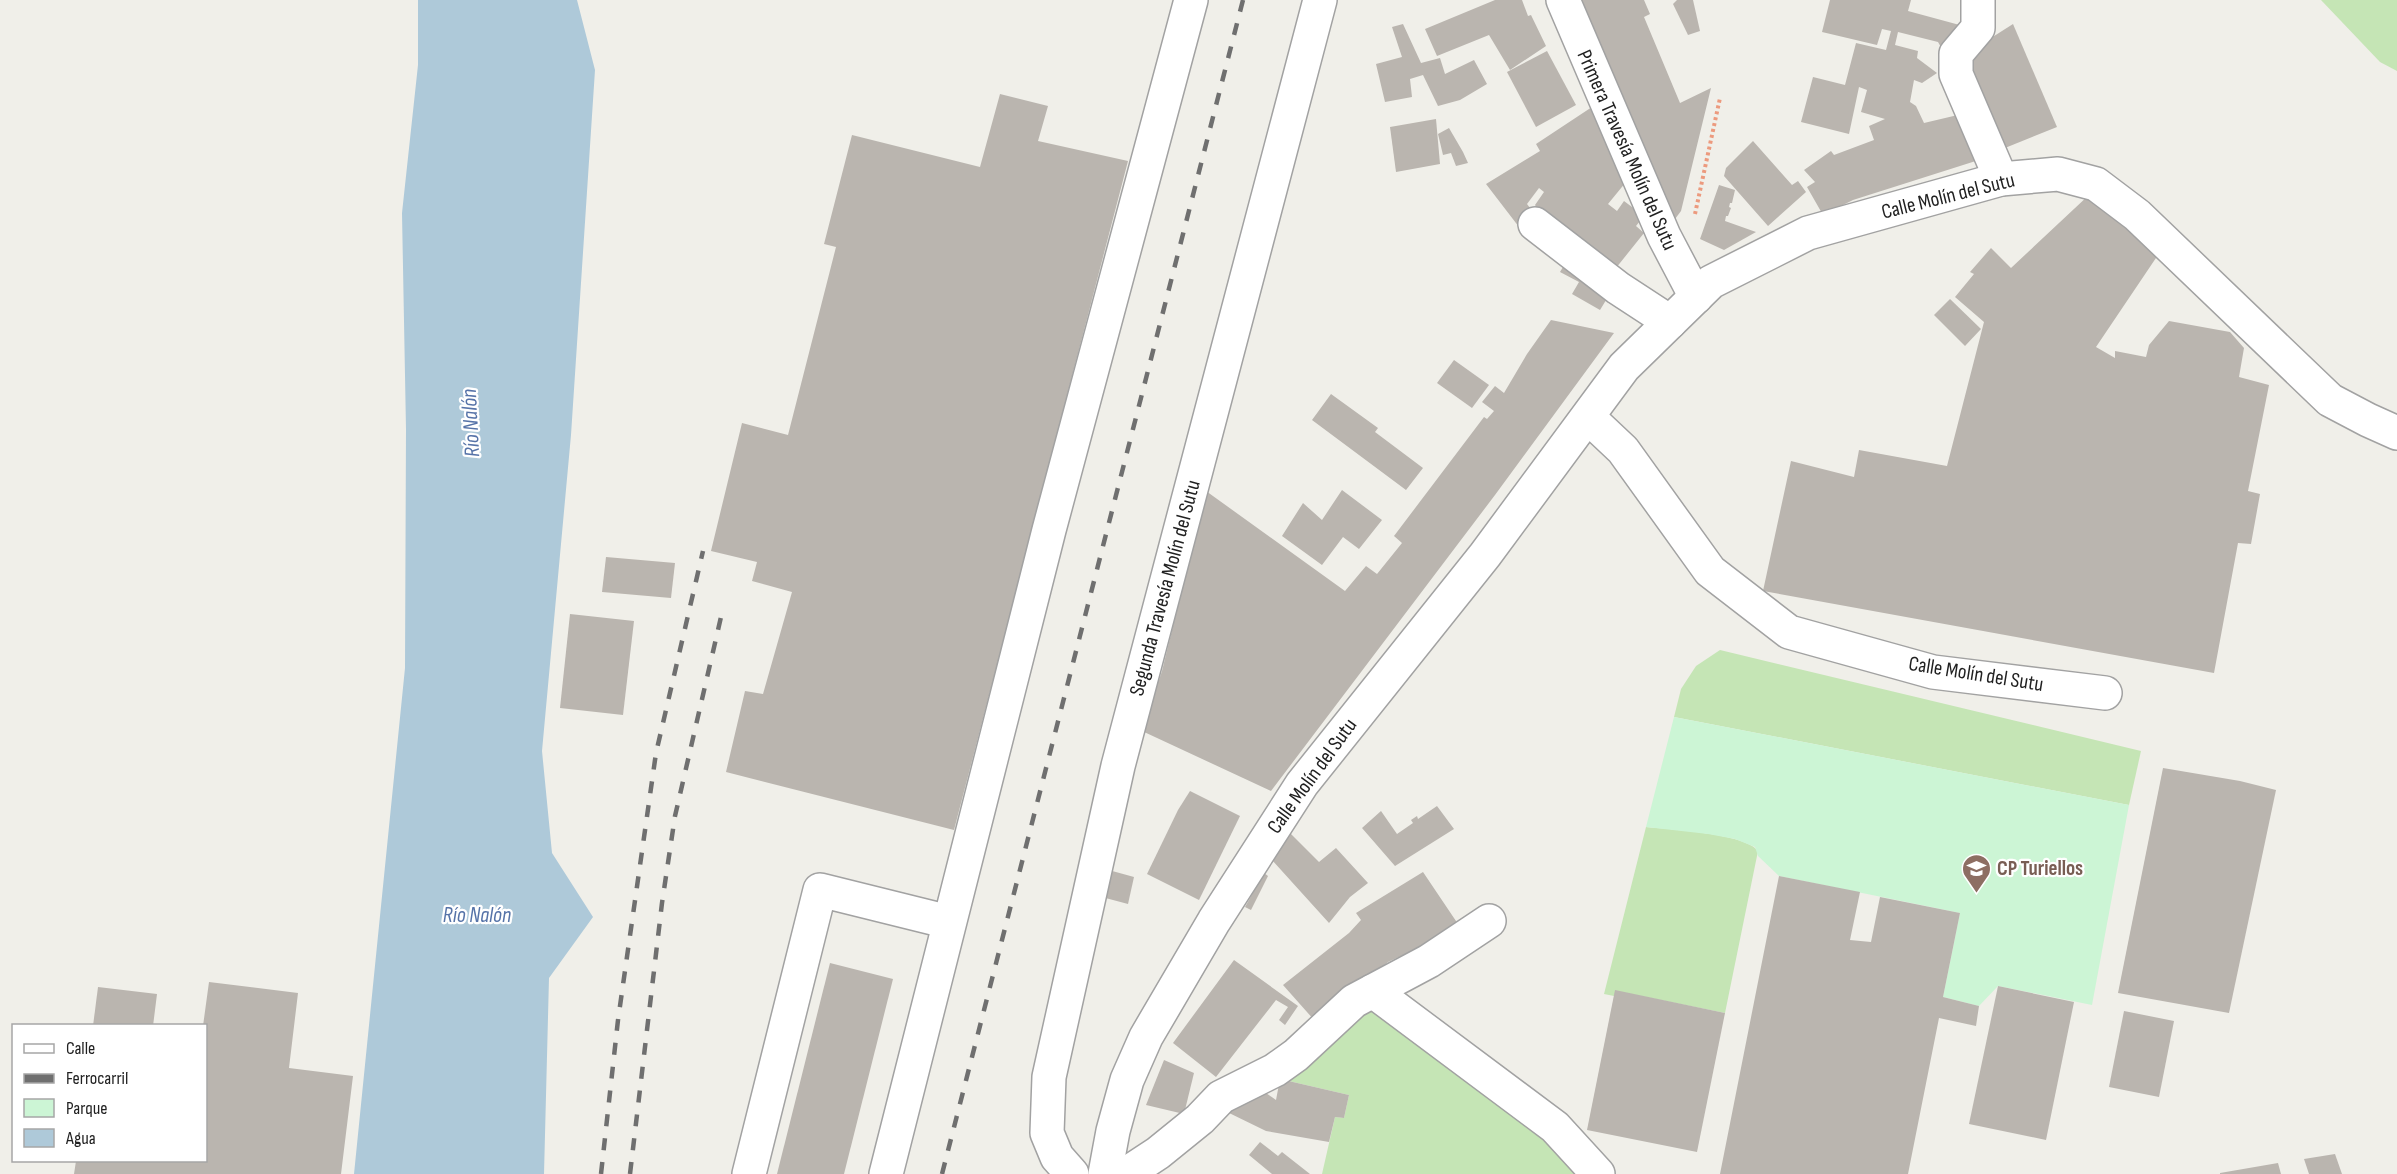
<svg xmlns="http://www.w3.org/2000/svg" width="2397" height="1174" viewBox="0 0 2397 1174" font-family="'Sofia Sans Condensed',sans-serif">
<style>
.grass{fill:#c5e5b5}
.park{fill:#ccf5d5}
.water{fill:#aec9d9}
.building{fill:#bab5af}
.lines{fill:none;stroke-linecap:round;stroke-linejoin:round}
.minor-casing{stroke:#a2a2a2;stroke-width:36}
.path{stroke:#ec9a7e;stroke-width:4;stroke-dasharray:3 3;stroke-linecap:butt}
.minor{stroke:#fff;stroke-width:33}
.rail{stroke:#6f6f6f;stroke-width:4.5;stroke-dasharray:12 12;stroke-linecap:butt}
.labels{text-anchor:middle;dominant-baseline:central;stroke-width:4.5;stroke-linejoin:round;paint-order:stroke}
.street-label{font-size:21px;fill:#212121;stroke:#fff}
.education-label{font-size:21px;font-weight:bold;fill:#785e54;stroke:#fff;text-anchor:start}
.water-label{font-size:22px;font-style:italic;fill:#5673a8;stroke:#fff}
</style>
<rect width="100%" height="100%" fill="#f0efe9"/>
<g class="grass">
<polygon points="2321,0 2397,0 2397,71 2380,62"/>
<polygon points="1720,650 2141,751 2129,805 1674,717 1681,689 1696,666"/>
<path d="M1646 827C1668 829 1747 834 1758 851L1725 1013 1616 991 1614 996 1604 994Z"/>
<polygon points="1372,1006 1448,1054 1586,1174 1322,1174 1335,1117 1344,1118 1349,1095 1280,1079"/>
</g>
<polygon class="park" points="1674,717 2129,805 2092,1005 1998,986 1979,1006 1943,997 1960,913 1779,876 1758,856 1755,847 1735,839 1708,834 1646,827"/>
<polygon class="water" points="418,0 577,0 595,70 571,435 542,751 552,853 593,917 549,978 544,1174 354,1174 405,668 406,429 402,213 418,65"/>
<g class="building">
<polygon points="1495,0 1522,0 1528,16 1531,15 1546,46 1510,70 1489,35 1437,56 1425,29"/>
<polygon points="1580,0 1644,0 1650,14 1644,17 1680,103 1711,88 1681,211 1675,219"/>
<polygon points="1677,0 1693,0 1700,31 1688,35 1673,4"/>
<polygon points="1830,0 1911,0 1908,11 1967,27 1942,49 1938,42 1898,32 1895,45 1918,51 1917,58 1937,73 1922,83 1914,80 1910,102 1916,106 1924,123 1962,114 1982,159 1853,200 1823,215 1807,187 1815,182 1804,170 1831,151 1834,155 1874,140 1869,126 1885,119 1861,112 1867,90 1859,87 1849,134 1801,122 1813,77 1845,85 1856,43 1886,50 1891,31 1882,29 1877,45 1822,32"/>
<polygon points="1403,24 1421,63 1440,58 1445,74 1474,60 1487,84 1460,100 1438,106 1423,75 1410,79 1412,97 1385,102 1376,64 1402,57 1392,27"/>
<polygon points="2013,24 2057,127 2000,150 1963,72 1969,52"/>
<polygon points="1547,51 1576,105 1536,127 1507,72"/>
<polygon points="1000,94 1048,106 1038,141 1128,161 954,830 726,772 745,691 763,694 792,592 752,581 757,562 711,551 742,423 788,435 836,247 824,244 852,135 980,167"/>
<polygon points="1595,105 1626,182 1608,204 1617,211 1624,201 1644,216 1636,226 1644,233 1616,268 1581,241 1583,239 1537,208 1535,205 1544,192 1539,188 1527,204 1533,212 1519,227 1486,184 1540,151 1536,144"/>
<polygon points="1436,119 1440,164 1396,172 1390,127"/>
<polygon points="1449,128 1463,152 1468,163 1456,166 1451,153 1443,155 1438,134"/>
<polygon points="1753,141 1792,185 1798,181 1806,192 1768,226 1724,176 1726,168"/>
<polygon points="1719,185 1735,190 1732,203 1730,203 1729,207 1731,208 1728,216 1726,216 1725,221 1756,232 1724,250 1700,239"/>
<polygon points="2090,194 2160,252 2096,347 2115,358 2115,351 2146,357 2149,345 2169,321 2230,332 2244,348 2239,377 2269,385 2248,491 2260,494 2251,544 2238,543 2214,673 1763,591 1791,461 1854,477 1859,450 1947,466 1984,322 1955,297 1974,274 1970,272 1991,248 2011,268"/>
<polygon points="1566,262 1611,292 1600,310 1572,294 1579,282 1560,272"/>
<polygon points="1950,299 1981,329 1965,346 1934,315"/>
<polygon points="1551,320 1614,333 1495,495 1271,791 1142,731 1157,679 1159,680 1162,671 1206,491 1345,591 1366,566 1377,574 1402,543 1394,536 1484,417 1487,419 1494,411 1482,402 1495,386 1504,393 1527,354"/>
<polygon points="1454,360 1489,385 1472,408 1437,383"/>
<polygon points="1331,394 1378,428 1375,432 1423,468 1406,490 1312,420"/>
<polygon points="1342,490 1382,520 1359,549 1343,537 1322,565 1282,536 1303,503 1322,520"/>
<polygon points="606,557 675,563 671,598 602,592"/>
<polygon points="570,614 634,621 623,715 560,708"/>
<polygon points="2163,768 2240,781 2276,790 2229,1013 2118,993"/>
<polygon points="1190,791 1240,816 1199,900 1147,874 1178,810"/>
<polygon points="1437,806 1454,829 1395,866 1362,828 1381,811 1397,834 1413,823 1411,820 1417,816 1418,819"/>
<polygon points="1288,831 1319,862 1336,848 1368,883 1350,897 1329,923 1272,860"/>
<polygon points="1105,869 1134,877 1128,904 1098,896"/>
<polygon points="1423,872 1458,924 1420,947 1388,962 1315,1021 1283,985 1349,933 1361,920 1356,913"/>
<polygon points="1264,873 1268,876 1251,910 1245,907"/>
<polygon points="1779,876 1860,892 1850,940 1871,942 1880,897 1960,913 1943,997 1979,1006 1976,1026 1939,1018 1908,1174 1720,1174"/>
<polygon points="1234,960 1298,1006 1285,1025 1279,1020 1288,1007 1276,1000 1216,1077 1173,1043"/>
<polygon points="830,963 893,979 844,1174 777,1174"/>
<polygon points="209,982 298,993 289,1068 353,1076 341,1174 74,1174 76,1161 206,1161 206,1026 203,1026"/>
<polygon points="1998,986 2074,1002 2046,1140 1969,1124"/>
<polygon points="98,987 157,994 153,1026 93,1026"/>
<polygon points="1615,990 1725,1013 1697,1152 1587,1130"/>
<polygon points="2124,1011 2174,1021 2159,1097 2109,1087"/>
<polygon points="1164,1060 1194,1073 1184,1114 1146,1105"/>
<polygon points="1280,1079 1349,1095 1344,1118 1335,1117 1329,1142 1266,1131 1225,1111 1259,1088 1276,1100"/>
<polygon points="1260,1142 1278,1156 1282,1152 1310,1174 1272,1174 1249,1155"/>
<polygon points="2335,1154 2342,1174 2309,1174 2304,1159"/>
<polygon points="2278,1163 2281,1174 2220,1174 2220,1173"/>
</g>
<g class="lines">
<defs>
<g id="minor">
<polyline points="1563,0 1664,236 1696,297"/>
<polyline points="1978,0 1978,28 1956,54 1956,74 2001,179"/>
<polyline points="1535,224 1618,288 1670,322"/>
<polyline points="1588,417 1623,450 1710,571 1789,632 1933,672 2105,693"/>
<polyline points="1373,991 1555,1127 1598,1174"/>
<polyline points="749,1174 820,890 949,922"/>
<polyline points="886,1174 1049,530 1191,0"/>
<polyline points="1072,1174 1057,1157 1047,1133 1049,1077 1118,766 1320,0"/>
<polyline points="1105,1174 1113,1131 1127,1080 1146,1037 1214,921 1302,784 1485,555 1624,367 1711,282 1808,233 2001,179 2058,174 2096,184 2137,215 2330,400 2368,420 2397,433"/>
<polyline points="1126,1174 1158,1153 1200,1119 1221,1097 1275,1070 1296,1055 1354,1001 1429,961 1489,921"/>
</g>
</defs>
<use href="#minor" class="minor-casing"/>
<polyline class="path" points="1695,214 1720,98"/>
<use href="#minor" class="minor"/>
<g class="rail">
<polyline points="601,1174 618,1020 656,753 703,551"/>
<polyline points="630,1174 662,903 675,816 721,617"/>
<polyline points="942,1174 1243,0"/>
</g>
</g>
<defs>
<symbol id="school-pin" viewBox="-11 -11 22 30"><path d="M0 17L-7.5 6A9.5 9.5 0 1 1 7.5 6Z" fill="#8d6e63" stroke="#fff"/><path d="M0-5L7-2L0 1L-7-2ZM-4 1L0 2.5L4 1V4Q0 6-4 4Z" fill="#fff"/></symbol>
</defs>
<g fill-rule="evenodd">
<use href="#school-pin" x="1960" y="852" width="33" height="45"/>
</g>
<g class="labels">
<g class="street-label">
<text transform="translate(1627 150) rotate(66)">Primera Travesía Molín del Sutu</text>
<text transform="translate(1948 196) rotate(-14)">Calle Molín del Sutu</text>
<text transform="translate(1165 588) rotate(-75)">Segunda Travesía Molín del Sutu</text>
<text transform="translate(1976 674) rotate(9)">Calle Molín del Sutu</text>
<text transform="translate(1312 776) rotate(-54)">Calle Molín del Sutu</text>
</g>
<g class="education-label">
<text x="1997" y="868">CP Turiellos</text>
</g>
<g class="water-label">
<text transform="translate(471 423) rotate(-93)">Río Nalón</text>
<text x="477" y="915">Río Nalón</text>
</g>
</g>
<rect x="12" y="1024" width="195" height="138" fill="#ffffff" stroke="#a6a6a6" stroke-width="1.5"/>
<rect x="24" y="1044" width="30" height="9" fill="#ffffff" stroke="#a6a6a6" stroke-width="1.5"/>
<text x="66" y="1054" font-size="18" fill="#212121">Calle</text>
<rect x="24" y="1074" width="30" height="9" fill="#6f6f6f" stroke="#a6a6a6" stroke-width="1.5"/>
<text x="66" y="1084" font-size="18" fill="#212121">Ferrocarril</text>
<rect x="24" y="1099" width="30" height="18" fill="#ccf5d5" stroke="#a6a6a6" stroke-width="1.5"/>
<text x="66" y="1114" font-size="18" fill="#212121">Parque</text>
<rect x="24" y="1129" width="30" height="18" fill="#aec9d9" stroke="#a6a6a6" stroke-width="1.5"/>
<text x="66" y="1144" font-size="18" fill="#212121">Agua</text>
</svg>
